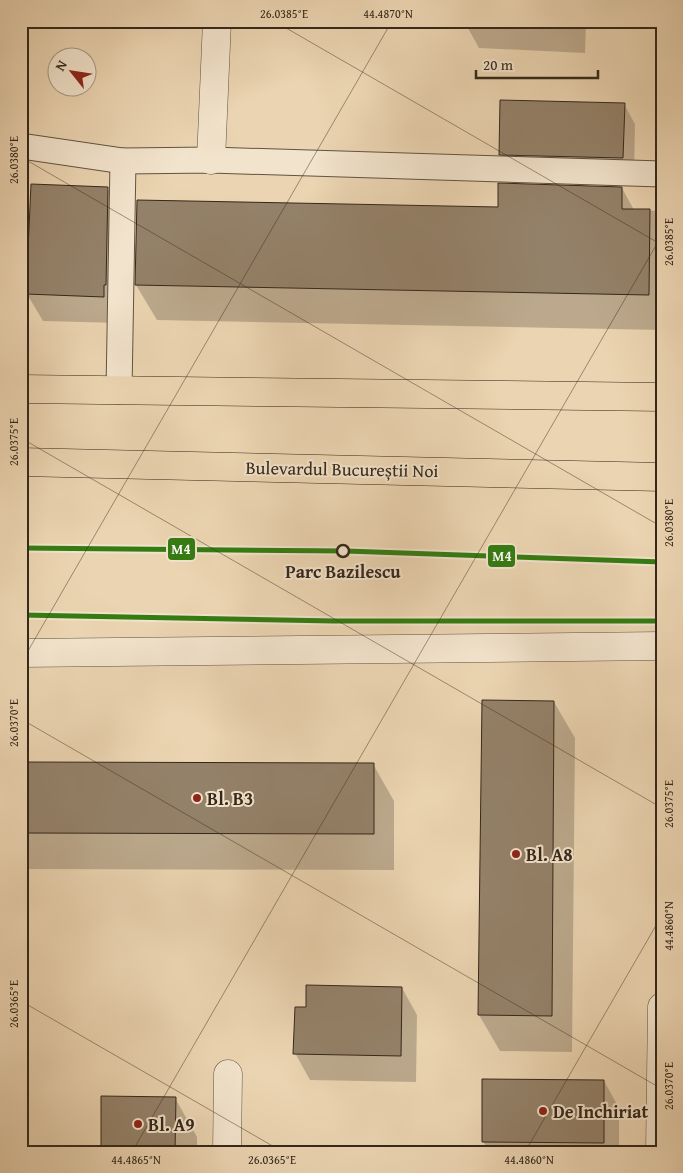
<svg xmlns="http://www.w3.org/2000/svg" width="683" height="1173" viewBox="0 0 683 1173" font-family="'Gentium Book Plus',serif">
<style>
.shadow{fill:#0003}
.building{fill:#948169;stroke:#35281a}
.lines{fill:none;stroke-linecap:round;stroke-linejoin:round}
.service-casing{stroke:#625340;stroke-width:27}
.minor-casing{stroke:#625340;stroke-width:29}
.primary-casing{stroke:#35281a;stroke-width:29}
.service{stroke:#f2e3cc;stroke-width:25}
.minor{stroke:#f2e3cc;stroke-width:28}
.primary{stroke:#ebd4b1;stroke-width:28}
.metro-1-casing{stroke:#f2e3cc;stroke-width:9}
.metro-1{stroke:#347c11;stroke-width:5}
.ticks{fill:none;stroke:#35281a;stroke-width:1;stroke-opacity:0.45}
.stop-dot{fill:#f2e3cc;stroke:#35281a;stroke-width:2.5}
.poi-dot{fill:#8f2418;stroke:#f2e3cc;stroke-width:2}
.labels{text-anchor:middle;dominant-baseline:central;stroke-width:4;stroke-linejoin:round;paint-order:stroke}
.street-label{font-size:18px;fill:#35281a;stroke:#f2e3cc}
.stop-label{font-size:18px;font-weight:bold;fill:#35281a;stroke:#f2e3cc}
.poi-label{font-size:18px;font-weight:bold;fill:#35281a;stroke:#f2e3cc;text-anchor:start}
.line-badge{stroke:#f2e3cc;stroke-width:2}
.badge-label{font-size:14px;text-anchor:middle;font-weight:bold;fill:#fff}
.neatline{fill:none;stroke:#35281a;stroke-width:2}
.ticks-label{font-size:12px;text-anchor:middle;fill:#35281a}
</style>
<rect width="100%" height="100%" fill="#ebd4b1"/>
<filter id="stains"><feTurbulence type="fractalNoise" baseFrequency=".004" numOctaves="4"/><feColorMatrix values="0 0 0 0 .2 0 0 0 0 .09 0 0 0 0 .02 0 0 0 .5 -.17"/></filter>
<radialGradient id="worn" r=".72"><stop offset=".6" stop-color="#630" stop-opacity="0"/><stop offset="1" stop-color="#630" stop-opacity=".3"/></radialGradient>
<g class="shadow">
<polygon points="464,21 641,21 641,25 586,22 585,53 479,48"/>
<polygon points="624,104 635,124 634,178 511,174 500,154"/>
<polygon points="107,188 123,215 119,323 43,321 27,294"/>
<polygon points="622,188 634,210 662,211 662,330 157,320 136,285 499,208"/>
<polygon points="554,702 575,738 572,1052 500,1051 479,1015"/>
<polygon points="21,763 373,764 394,801 394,870 21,869"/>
<polygon points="402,988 417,1015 416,1082 310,1080 295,1053 307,1008"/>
<polygon points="604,1081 619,1108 619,1152 489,1152 483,1141"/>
<polygon points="175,1098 197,1137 197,1152 102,1152"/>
</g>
<g class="building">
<polygon points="500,100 625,103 623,158 499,155"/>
<polygon points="498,183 622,187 622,209 650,209 649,295 135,285 137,200 498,207"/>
<polygon points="31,184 108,187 106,285 104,285 104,297 26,294"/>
<polygon points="482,700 554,701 552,1016 478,1015"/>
<polygon points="21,762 374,763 374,834 21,833"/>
<polygon points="306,985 402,987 401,1056 293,1054 295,1007 306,1007"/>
<polygon points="482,1079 604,1080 604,1143 482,1142"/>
<polygon points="101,1096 176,1097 175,1152 101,1152"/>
</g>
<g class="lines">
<defs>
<g id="service">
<polyline points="21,146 123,161 211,160 662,174"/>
<polyline points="119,391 123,161"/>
</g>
<g id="minor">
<polyline points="211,160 217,21"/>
<polyline points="21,653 662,646"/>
<polyline points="227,1152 228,1074"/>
<polyline points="660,1152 662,1007"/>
</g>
<g id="primary">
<polyline points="21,389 662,397"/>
<polyline points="21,462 662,477"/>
</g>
</defs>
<use href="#service" class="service-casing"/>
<use href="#minor" class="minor-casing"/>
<use href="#primary" class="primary-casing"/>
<use href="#service" class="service"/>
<use href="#minor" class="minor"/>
<use href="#primary" class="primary"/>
<defs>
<g id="metro-1">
<polyline points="21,548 346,551 662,562"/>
<polyline points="21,615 334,621 662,621"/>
</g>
</defs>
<use href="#metro-1" class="metro-1-casing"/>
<use href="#metro-1" class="metro-1"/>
</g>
<path class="ticks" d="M274 21 662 245M21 157 662 527M21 438 662 808M21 663 392 21M21 719 662 1089M21 1001 283 1152M132 1152 662 235M525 1152 662 915"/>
<circle class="stop-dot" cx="343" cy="551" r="6"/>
<g class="poi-dot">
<circle cx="197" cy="798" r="5"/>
<circle cx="516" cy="854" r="5"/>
<circle cx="543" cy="1111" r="5"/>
<circle cx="138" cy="1124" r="5"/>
</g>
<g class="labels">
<g class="street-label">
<text transform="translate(342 469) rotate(1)">Bulevardul Bucureștii Noi</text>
</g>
<g class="stop-label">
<text x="343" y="571">Parc Bazilescu</text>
</g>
<g class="poi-label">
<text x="207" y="798">Bl. B3</text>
<text x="526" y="854">Bl. A8</text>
<text x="553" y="1111">De Inchiriat</text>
<text x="148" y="1124">Bl. A9</text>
</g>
</g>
<g class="line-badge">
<rect x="167" y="537" width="29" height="24" rx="5" fill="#347c11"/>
<rect x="487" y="544" width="29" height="24" rx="5" fill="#347c11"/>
</g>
<g class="badge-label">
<text x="181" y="554">M4</text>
<text x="502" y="561">M4</text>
</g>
<rect width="683" height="1173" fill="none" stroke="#ebd4b1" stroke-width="55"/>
<g transform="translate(72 72) rotate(300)"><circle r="24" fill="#f2e3cc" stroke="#a69885"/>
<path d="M0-4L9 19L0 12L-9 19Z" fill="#8f2418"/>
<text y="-8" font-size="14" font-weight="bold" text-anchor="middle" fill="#35281a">N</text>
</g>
<path d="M476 70v8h122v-8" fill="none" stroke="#35281a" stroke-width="2.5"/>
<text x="483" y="70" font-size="15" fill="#35281a" stroke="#f2e3cc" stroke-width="4" paint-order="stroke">20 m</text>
<rect x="28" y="28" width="628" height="1118" class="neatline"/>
<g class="ticks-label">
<text x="284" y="18">26.0385°E</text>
<text x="388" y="18">44.4870°N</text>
<text transform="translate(14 160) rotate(-90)" y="4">26.0380°E</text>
<text transform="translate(669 242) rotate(-90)" y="4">26.0385°E</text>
<text transform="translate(14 442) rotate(-90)" y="4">26.0375°E</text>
<text transform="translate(669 523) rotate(-90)" y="4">26.0380°E</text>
<text transform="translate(14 723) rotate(-90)" y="4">26.0370°E</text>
<text transform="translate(669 804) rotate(-90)" y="4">26.0375°E</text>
<text transform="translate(669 926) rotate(-90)" y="4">44.4860°N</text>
<text transform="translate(14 1004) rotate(-90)" y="4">26.0365°E</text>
<text transform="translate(669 1086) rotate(-90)" y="4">26.0370°E</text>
<text x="136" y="1164">44.4865°N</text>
<text x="272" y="1164">26.0365°E</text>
<text x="529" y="1164">44.4860°N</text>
</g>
<rect width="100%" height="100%" filter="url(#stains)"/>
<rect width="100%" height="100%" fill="url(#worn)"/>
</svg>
